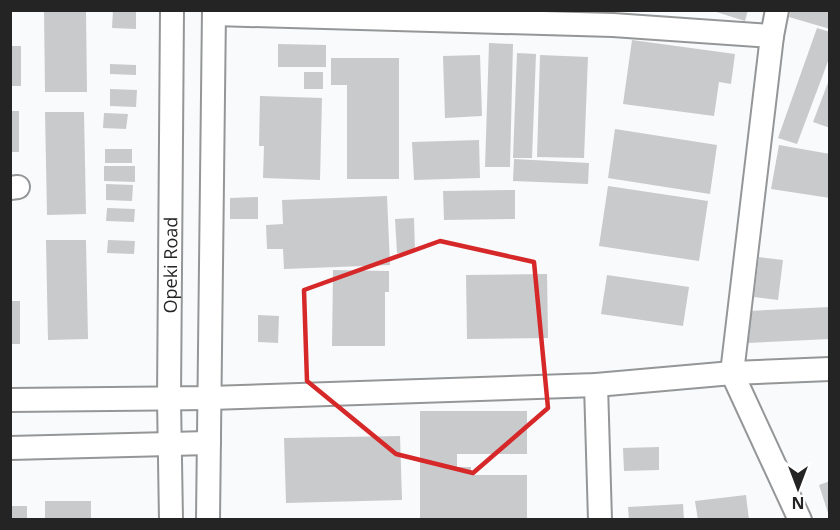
<svg xmlns="http://www.w3.org/2000/svg" width="840" height="530" viewBox="0 0 840 530" font-family="'Open Sans',sans-serif">
<style>
.building{fill:#c9cacc}
.lines{fill:none;stroke-linecap:round;stroke-linejoin:round}
.street-casing{stroke:#949697;stroke-width:26}
.street{stroke:#fff;stroke-width:22}
.marked{fill:none;stroke:#d62828;stroke-width:4.5;stroke-linejoin:round}
.labels{text-anchor:middle;dominant-baseline:central;stroke-width:5;stroke-linejoin:round;paint-order:stroke}
.street-label{font-size:18px;fill:#242425;stroke:#fff}
</style>
<rect width="100%" height="100%" fill="#f9fafc"/>
<g class="building">
<polygon points="44,10 86,10 87,92 45,92"/>
<polygon points="113,10 136,10 136,29 112,28"/>
<polygon points="710,10 748,10 745,21"/>
<polygon points="791,10 823,10 830,13 830,29 789,17"/>
<polygon points="817,28 830,32 830,56 797,144 778,138"/>
<polygon points="632,40 735,54 731,84 719,82 714,116 623,104"/>
<polygon points="489,43 513,44 510,167 485,167"/>
<polygon points="278,44 326,45 326,67 278,67"/>
<rect x="10" y="46" width="11" height="40"/>
<polygon points="517,53 536,54 532,158 513,158"/>
<polygon points="480,55 482,116 445,118 443,56"/>
<polygon points="540,55 588,57 584,158 537,157"/>
<polygon points="331,58 399,58 399,179 347,179 347,85 331,85"/>
<polygon points="110,64 136,65 136,75 110,74"/>
<rect x="304" y="72" width="19" height="17"/>
<polygon points="829,80 830,80 830,128 813,122"/>
<polygon points="110,89 137,90 136,107 110,106"/>
<polygon points="260,96 322,98 320,180 263,178 264,146 259,146"/>
<rect x="10" y="111" width="9" height="41"/>
<polygon points="45,112 84,112 86,214 47,215"/>
<polygon points="104,113 128,114 126,129 103,128"/>
<polygon points="615,129 717,145 710,194 608,178"/>
<polygon points="479,140 480,178 414,180 412,142"/>
<polygon points="779,145 830,154 830,198 771,189"/>
<rect x="105" y="149" width="27" height="14"/>
<polygon points="514,159 589,163 588,184 513,181"/>
<polygon points="104,166 135,166 135,182 104,181"/>
<polygon points="106,184 133,185 132,201 106,200"/>
<polygon points="608,186 708,201 699,261 599,246"/>
<polygon points="515,190 515,219 444,220 443,191"/>
<polygon points="387,196 390,265 284,269 283,249 267,249 266,225 283,224 282,200"/>
<polygon points="258,197 258,219 230,219 230,198"/>
<polygon points="107,208 135,209 134,222 106,221"/>
<polygon points="414,218 415,252 397,253 395,219"/>
<polygon points="46,240 86,240 88,339 48,340"/>
<polygon points="108,240 135,241 134,254 107,253"/>
<polygon points="759,257 783,260 778,300 754,297"/>
<polygon points="333,270 389,271 389,292 385,292 385,346 332,346"/>
<polygon points="547,274 548,338 467,339 466,275"/>
<polygon points="607,275 689,287 683,326 601,314"/>
<rect x="10" y="301" width="10" height="43"/>
<polygon points="830,307 830,339 748,343 747,311"/>
<polygon points="258,315 279,316 278,343 258,342"/>
<polygon points="420,411 527,411 527,454 457,454 457,467 471,467 471,475 527,475 527,520 420,520"/>
<polygon points="400,436 402,500 286,503 284,438"/>
<polygon points="659,447 659,470 624,471 623,448"/>
<polygon points="830,481 830,516 829,516 819,485"/>
<polygon points="746,495 749,520 698,520 695,501"/>
<rect x="45" y="501" width="46" height="19"/>
<polygon points="683,504 684,520 629,520 628,507"/>
<rect x="10" y="506" width="17" height="14"/>
</g>
<g class="lines">
<defs>
<g id="street">
<polyline points="777,10 772,36 732,373 800,520"/>
<polyline points="214,14 613,25 772,36"/>
<polyline points="10,188 18,187"/>
<polyline points="596,385 600,520"/>
<polyline points="10,400 210,398 596,385 732,373 830,369"/>
<polyline points="10,448 209,443"/>
<path id="s1" d="M171 520 169 399 172 10"/>
<polyline points="208,520 214,10"/>
</g>
</defs>
<use href="#street" class="street-casing"/>
<use href="#street" class="street"/>
</g>
<path class="marked" d="M440 241 534 262 548 408 473 473 396 454 307 381 304 290Z"/>
<g class="labels">
<g class="street-label">
<text stroke="none"><textPath href="#s1" startOffset="255">Opeki Road</textPath></text>
</g>
</g>
<rect width="840" height="530" fill="none" stroke="#242425" stroke-width="24"/>
<g transform="translate(798 488) rotate(180)" stroke="#ffffff" stroke-width="4.5" paint-order="stroke">
<path d="M0-4.5L10 22L0 15L-10 22Z" fill="#242425"/>
<text y="-9" font-size="16" font-weight="bold" text-anchor="middle" fill="#242425">N</text>
</g>
</svg>
